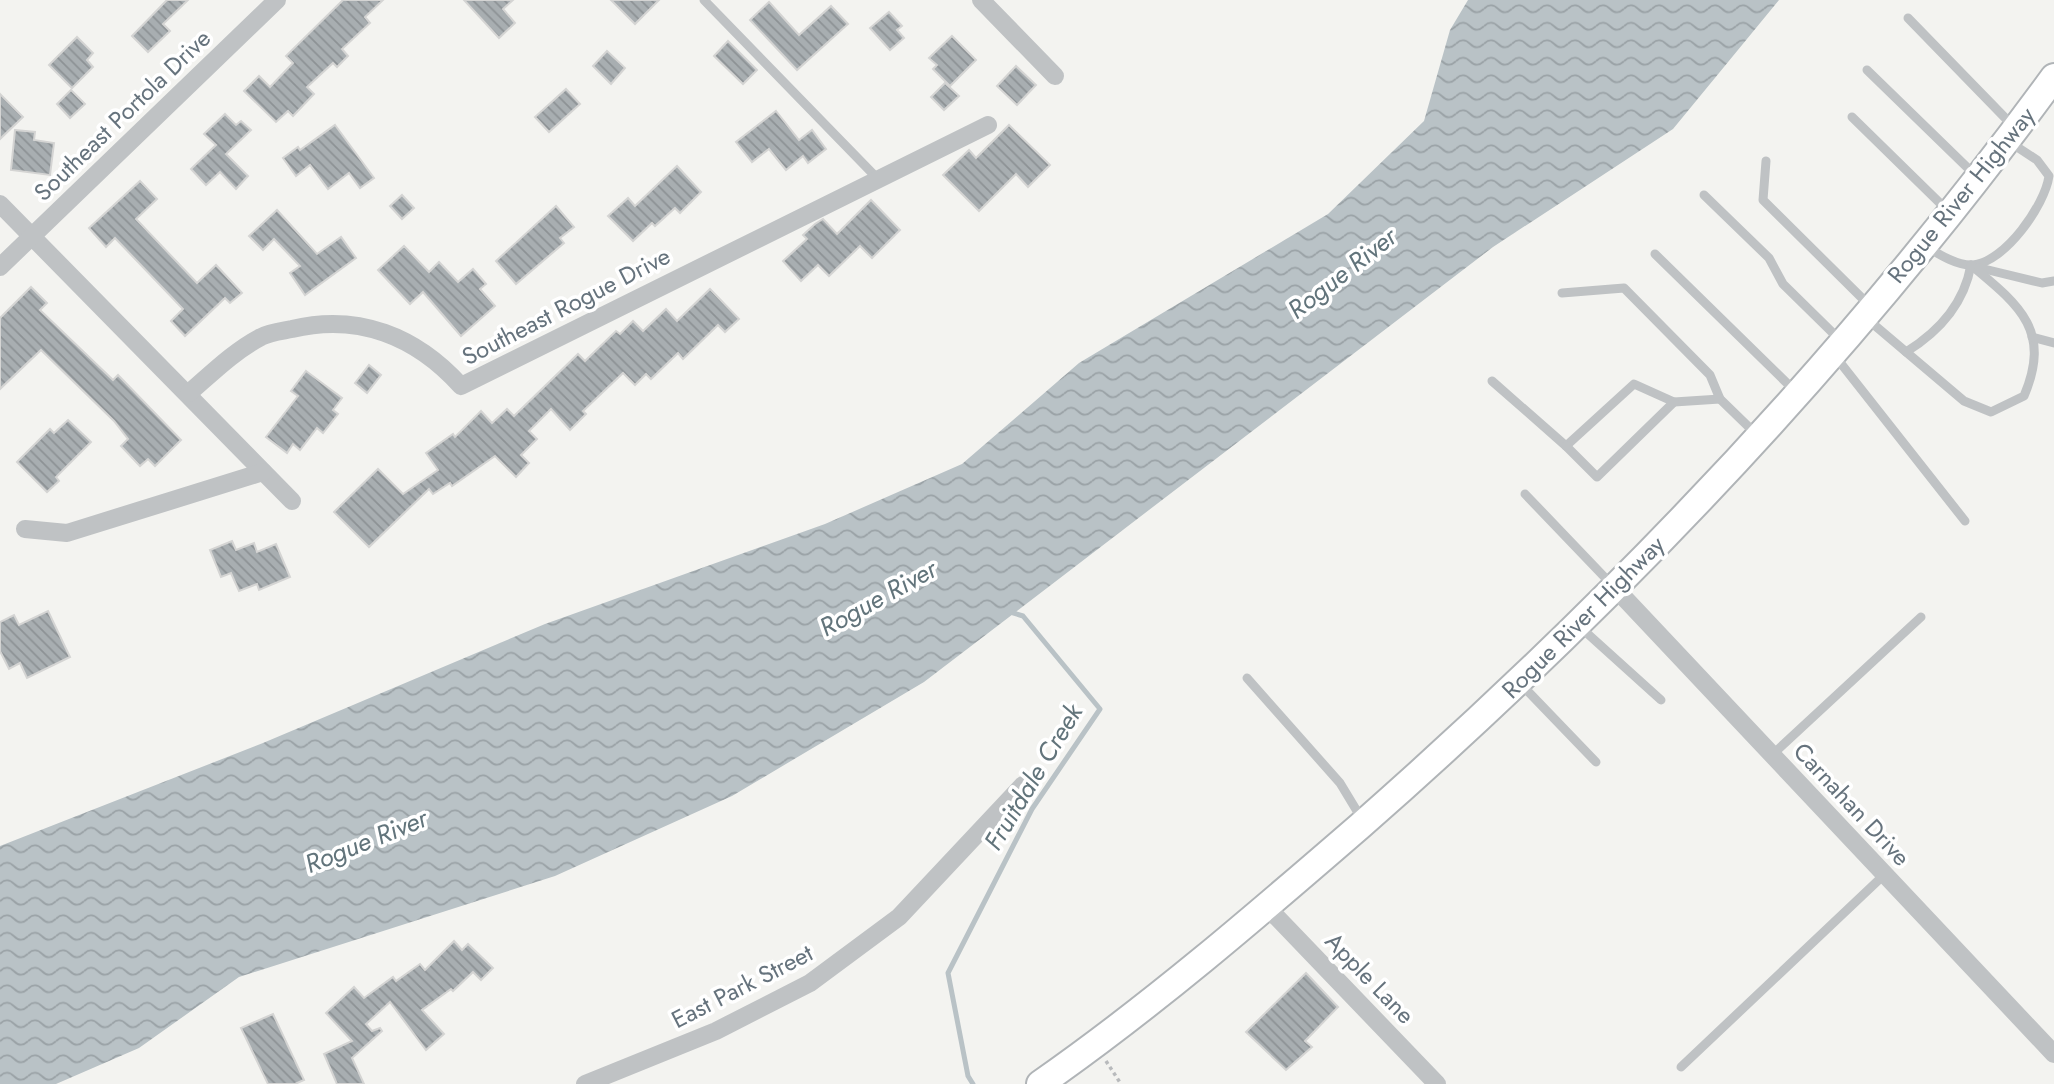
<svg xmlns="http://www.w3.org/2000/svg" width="2054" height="1084" viewBox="0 0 2054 1084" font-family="Jost,sans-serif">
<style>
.water{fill:url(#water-waves)}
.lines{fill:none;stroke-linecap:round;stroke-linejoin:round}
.stream{stroke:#b9c2c6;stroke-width:5}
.building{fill:url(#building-back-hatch);stroke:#d4d4d3;stroke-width:2}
.primary-casing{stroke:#b0b4b7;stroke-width:30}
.path{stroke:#b8babc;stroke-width:3.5;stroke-dasharray:3.5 3.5;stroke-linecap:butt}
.service{stroke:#bfc2c4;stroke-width:9}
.minor{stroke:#bfc2c4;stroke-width:18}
.primary{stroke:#fff;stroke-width:26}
.labels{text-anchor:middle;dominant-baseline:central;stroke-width:7;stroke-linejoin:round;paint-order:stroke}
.street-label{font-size:24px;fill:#66737d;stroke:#fff}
.water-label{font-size:26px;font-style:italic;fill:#62747b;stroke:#fff}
</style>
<defs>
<pattern id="water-waves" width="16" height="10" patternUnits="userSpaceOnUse" patternTransform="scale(1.75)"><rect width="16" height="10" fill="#b9c2c6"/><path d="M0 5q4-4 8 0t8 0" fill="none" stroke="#9aa2a6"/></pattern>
<pattern id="building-back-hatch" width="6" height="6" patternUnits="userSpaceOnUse" patternTransform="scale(1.75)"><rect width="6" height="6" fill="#a8aeb1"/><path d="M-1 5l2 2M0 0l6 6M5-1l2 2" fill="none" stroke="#8d9295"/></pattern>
</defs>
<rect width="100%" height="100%" fill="#f3f3f0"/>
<polygon class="water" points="1468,0 1779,0 1673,129 1493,247 924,682 732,796 555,876 239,977 139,1048 56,1084 0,1084 0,846 263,743 545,624 825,524 962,464 1079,363 1328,214 1424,121 1450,30"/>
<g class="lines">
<polyline class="stream" points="973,1084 968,1076 948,973 1032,809 1100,709 1023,616 1007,611"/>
</g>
<g class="building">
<polygon points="167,0 188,0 163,24 170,31 148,52 132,36"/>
<polygon points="343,0 383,0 365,17 370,23 342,49 348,56 337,67 333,63 307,87 314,94 293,116 288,111 276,122 244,91 259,76 270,87 293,63 286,56"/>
<polygon points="464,0 513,0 503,9 515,23 499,38"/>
<polygon points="611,0 659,0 635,24"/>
<polygon points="769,2 799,35 831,6 848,24 797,70 750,20"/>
<polygon points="889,12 902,26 897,30 904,38 890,50 870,28"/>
<polygon points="952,36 976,60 950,86 933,69 937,65 929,58"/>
<polygon points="77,37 93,53 87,60 93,67 72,88 49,65"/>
<polygon points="728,41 757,70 743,84 714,56"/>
<polygon points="607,51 625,68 611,84 593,66"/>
<polygon points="1016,66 1036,85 1017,105 997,86"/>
<polygon points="945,83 959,96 944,110 931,97"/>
<polygon points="566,89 580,104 549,132 535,117"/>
<polygon points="71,90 85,104 70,118 57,104"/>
<polygon points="0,94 23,117 0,139"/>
<polygon points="776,111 799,140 812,130 826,149 808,163 803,156 786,170 769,149 752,162 736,142"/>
<polygon points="225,114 236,125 241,121 251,130 226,154 248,176 236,189 220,172 206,185 191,169 216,145 204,134"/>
<polygon points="335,125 374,178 360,188 349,173 328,189 310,165 296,176 283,158 298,147 300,150"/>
<polygon points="1009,125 1050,165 1028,187 1016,174 979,211 943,175 969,150 976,158"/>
<polygon points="15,130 35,132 34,140 54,143 50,175 11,170"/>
<polygon points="677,166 701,192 680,213 675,208 655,226 652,223 633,241 608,216 628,198 635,206"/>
<polygon points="140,181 157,199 136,219 197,283 216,265 242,293 230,303 225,298 185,336 171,321 183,309 115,238 106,247 89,228"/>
<polygon points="402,195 414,208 402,219 390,206"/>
<polygon points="871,200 900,230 872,258 860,246 829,276 818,265 801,281 783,261 807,239 803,235 815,224 823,219 837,234"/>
<polygon points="556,206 574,227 560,238 564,243 516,284 496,261"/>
<polygon points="277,210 317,254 341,237 356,258 305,295 290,273 300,266 274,239 263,250 249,236"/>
<polygon points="404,246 429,272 439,262 458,282 473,269 486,284 480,289 495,306 461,336 423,292 410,304 378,270"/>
<polygon points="31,287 47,303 40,310 113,380 118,375 181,440 155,466 148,459 140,466 121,446 128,439 114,421 41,350 0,389 0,318"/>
<polygon points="710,289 739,319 725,332 718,325 683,359 678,353 651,379 646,374 635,385 623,373 583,411 586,414 570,430 551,409 529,431 537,439 521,455 529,463 516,477 495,456 452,486 450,483 433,494 429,489 369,547 334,512 378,469 403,494 438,470 426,453 453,434 455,437 481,411 492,423 507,409 514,416 578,354 585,361 616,331 620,334 633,321 643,331 666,309 677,321"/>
<polygon points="369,365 381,375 367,393 355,383"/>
<polygon points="306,371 342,398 333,410 338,414 323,433 317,428 300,450 293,444 287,453 266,437 298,396 291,391"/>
<polygon points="68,420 91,442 56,477 59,481 47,492 17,462 50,429 54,433"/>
<polygon points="232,541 236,550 254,543 257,552 276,544 290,577 259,590 257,584 239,591 231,573 221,577 210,550"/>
<polygon points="48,611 70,657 27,678 20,663 9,669 0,651 0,622 14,615 19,625"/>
<polygon points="454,941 462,950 468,944 493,968 481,980 473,972 453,991 451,989 422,1010 444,1034 426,1050 390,1002 366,1024 372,1031 380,1028 382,1031 352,1058 364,1084 337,1084 324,1054 352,1041 326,1013 354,987 364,998 393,977 396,981 420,964 425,970"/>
<polygon points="1306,973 1338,1007 1305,1041 1312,1047 1286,1070 1246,1032"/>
<polygon points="273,1014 304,1080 295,1084 268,1084 241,1028"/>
</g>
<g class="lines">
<defs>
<path id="primary" d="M1040 1084C1153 1005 1256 916 1360 826 1615 602 1854 351 2054 77"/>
</defs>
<use href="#primary" class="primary-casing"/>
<polyline class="path" points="1106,1061 1121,1084"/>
<g class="service">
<polyline points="704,0 877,178"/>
<polyline points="1908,18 2014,127"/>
<polyline points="1867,70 1976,176"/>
<polyline points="1852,117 1949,212"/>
<polyline points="1766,161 1763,200 1870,306"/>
<polyline points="1704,195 1769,258 1783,284 1840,340"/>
<path d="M1927 247C1940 255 1958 266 1973 265 2005 262 2045 205 2049 176L2037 160 2008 141"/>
<polyline points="1655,254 1795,391"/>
<polyline points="1976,267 2042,283 2054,281"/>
<polyline points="1562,293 1624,288 1710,375 1720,399 1756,434"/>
<path d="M1866 318 1964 401 1991 412 2024 396C2052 330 2019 305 1971 265"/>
<polyline points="2032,337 2054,343"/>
<path d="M1906 352C1940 331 1964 304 1971 265"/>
<polyline points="1835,356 1965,521"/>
<polyline points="1492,381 1566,446 1634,384 1674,402 1720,399"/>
<polyline points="1566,446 1597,477 1674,402"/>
<polyline points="1525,494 1613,586"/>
<polyline points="1579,626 1661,700"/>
<polyline points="1247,678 1340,783 1363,821"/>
<polyline points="1520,683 1596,762"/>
<polyline points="1772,755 1921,617"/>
<polyline points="1681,1067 1885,874"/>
</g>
<g class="minor">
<polyline points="981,0 1055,76"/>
<polyline points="0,204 292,501"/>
<polyline points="0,267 277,0"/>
<path d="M189 393C211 374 234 351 261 337 270 332 282 331 292 329 358 313 416 336 461 386L988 125"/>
<polyline points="25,529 67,533 263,472"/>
<polyline points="1615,588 2054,1054"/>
<polyline points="1267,907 1437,1084"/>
<polyline points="585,1084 716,1031 810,983 899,917 1023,785"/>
</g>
<use href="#primary" class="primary"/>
</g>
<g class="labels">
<g class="street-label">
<text transform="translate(122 115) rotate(-44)">Southeast Portola Drive</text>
<text transform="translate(1961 195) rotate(-51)">Rogue River Highway</text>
<text transform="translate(566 306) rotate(-27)">Southeast Rogue Drive</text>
<text transform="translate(1583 617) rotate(-45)">Rogue River Highway</text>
<text transform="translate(1852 804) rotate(47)">Carnahan Drive</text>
<text transform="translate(1370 978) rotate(46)">Apple Lane</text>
<text transform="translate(742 986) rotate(-27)">East Park Street</text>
</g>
<g class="water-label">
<text transform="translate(1342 273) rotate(-38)">Rogue River</text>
<text transform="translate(878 598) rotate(-29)">Rogue River</text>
<text transform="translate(1033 777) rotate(-59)">Fruitdale Creek</text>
<text transform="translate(366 841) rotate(-22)">Rogue River</text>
</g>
</g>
</svg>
